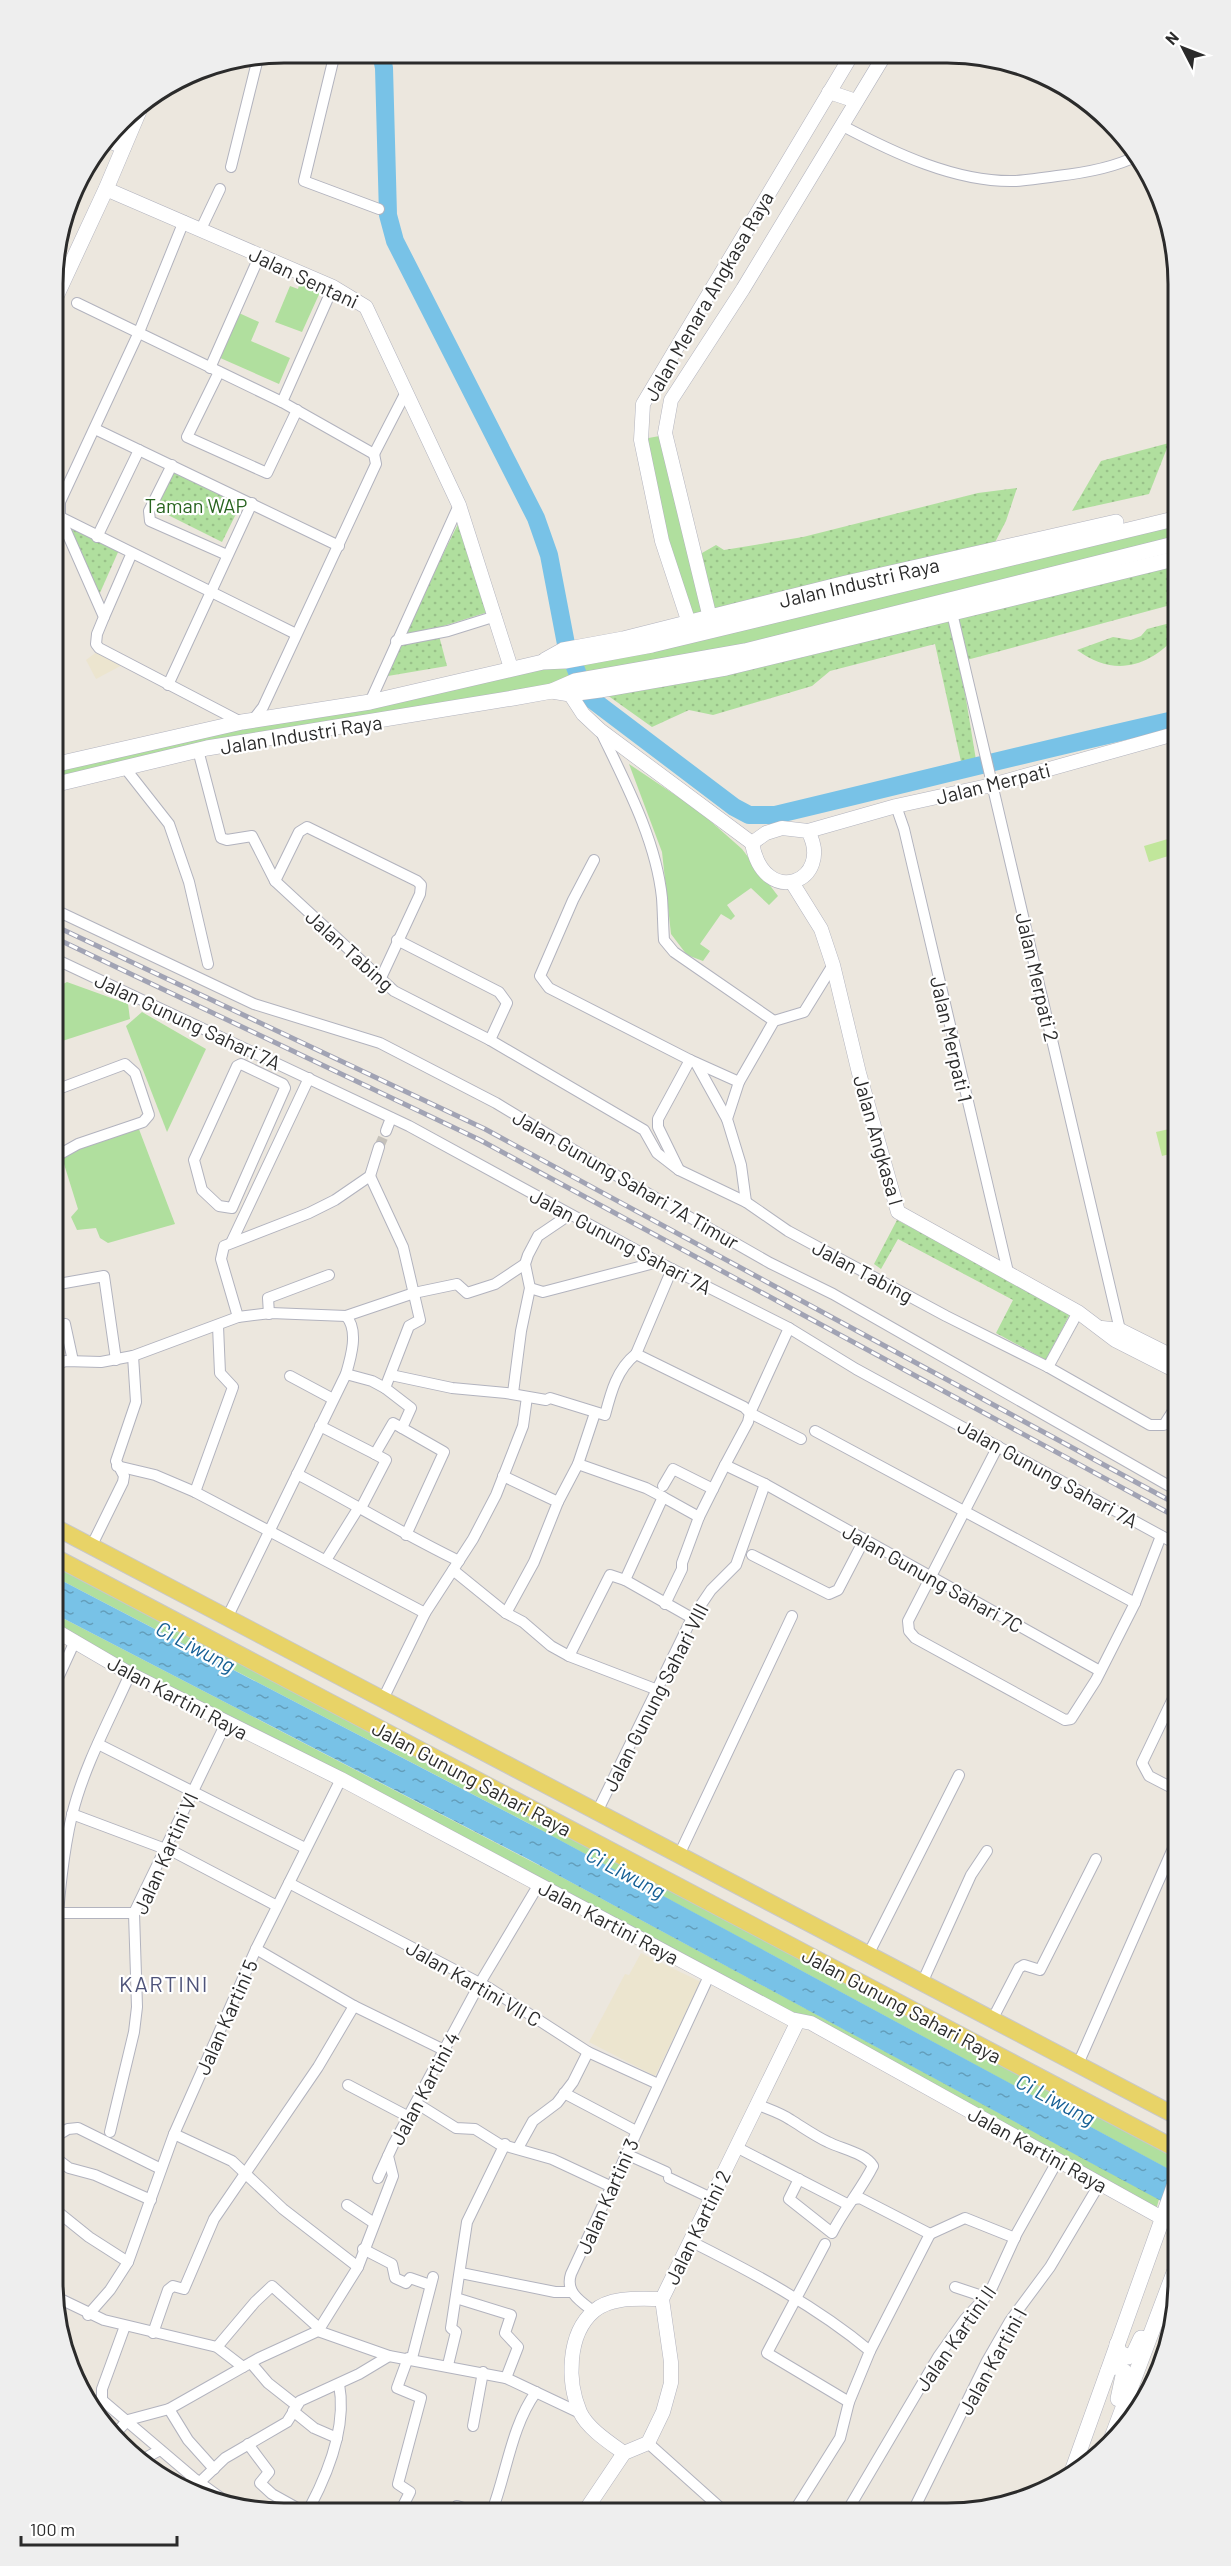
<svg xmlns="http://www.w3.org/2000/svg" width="1231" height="2566" viewBox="0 0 1231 2566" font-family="Barlow,sans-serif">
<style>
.education{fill:#ece5cf}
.grass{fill:#b0df9e}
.park{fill:url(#park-dots)}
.pitch{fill:#c1e69b}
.water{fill:url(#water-ripples)}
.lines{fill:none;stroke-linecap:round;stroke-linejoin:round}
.river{stroke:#78c2e7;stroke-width:18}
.minor-tunnel{stroke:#c5c1ba;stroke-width:10;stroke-dasharray:10 5;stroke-linecap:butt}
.minor-casing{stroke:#b2b3be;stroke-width:12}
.tertiary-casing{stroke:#b2b3be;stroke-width:15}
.secondary-casing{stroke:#b2b3be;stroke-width:16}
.primary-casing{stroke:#c8c8c8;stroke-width:18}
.minor{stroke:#fff;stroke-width:10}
.tertiary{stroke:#fff;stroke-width:14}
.secondary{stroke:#fff;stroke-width:15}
.primary{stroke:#e8d367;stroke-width:16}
.rail-casing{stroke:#a1a3b4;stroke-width:5}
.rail{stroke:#fff;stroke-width:3;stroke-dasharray:9;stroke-linecap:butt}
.labels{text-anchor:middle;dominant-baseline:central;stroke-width:4.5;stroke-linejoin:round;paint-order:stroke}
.street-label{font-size:20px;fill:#2b2b2b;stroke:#fff}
.park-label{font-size:20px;fill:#28641f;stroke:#fff}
.water-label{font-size:21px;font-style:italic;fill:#166095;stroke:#fff}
.quarter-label{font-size:22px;letter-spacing:1.5px;fill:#4e5379;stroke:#fff}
.rim{fill:none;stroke:#2b2b2b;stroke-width:3}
</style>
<defs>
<pattern id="park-dots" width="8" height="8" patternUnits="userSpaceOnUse" patternTransform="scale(1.5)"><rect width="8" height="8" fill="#b0df9e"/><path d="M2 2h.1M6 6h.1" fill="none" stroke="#98c088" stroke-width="1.8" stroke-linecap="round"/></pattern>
<pattern id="water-ripples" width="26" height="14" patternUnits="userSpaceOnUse" patternTransform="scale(1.5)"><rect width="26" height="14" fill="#78c2e7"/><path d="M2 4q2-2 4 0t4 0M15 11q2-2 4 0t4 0" fill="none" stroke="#639ebb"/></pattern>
</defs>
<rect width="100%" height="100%" fill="#ece7de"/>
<g class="education">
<polygon points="102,648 126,663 96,679 86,660"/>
<polygon points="641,1953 701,1982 655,2076 589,2042 625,1974 629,1975"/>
</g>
<g class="grass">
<polygon points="301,279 321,290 302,332 275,322 290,286 298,289"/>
<polygon points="239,313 259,322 251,341 290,358 279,384 218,357"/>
<polygon points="665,435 710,618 689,623 643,439"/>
<path d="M1178 518V543C806 636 430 713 53 785V764L370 702Z"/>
<polygon points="629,764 699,811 742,849 778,896 769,905 751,888 727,905 735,916 731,920 721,914 700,944 710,951 703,961 687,955 671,934 662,852"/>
<polygon points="67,982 128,1004 130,1019 53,1044 53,989"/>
<polygon points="142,1012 206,1049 167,1132 126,1026"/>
<polygon points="137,1124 175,1224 108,1243 100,1238 96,1228 77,1230 71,1217 78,1209 64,1164 53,1168 53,1150"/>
<polygon points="53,1556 1176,2149 1168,2169 526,1822 53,1576"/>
<polygon points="53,1613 554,1873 1159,2199 1155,2214 812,2023 53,1630"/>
</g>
<g class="park">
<polygon points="1169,443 1149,494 1072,511 1101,461"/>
<polygon points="171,469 241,504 222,542 152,507"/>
<polygon points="1017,488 1006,521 991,550 710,618 695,557 716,545 724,550 803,537 978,493"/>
<polygon points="458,524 488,612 437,628 447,666 382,677"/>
<polygon points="69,525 119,550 99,595"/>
<polygon points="1178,558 1178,603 963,661 954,626 977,766 962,766 935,644 830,671 812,686 713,715 689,710 652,727 600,690"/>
<path d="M1174 622 1177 635C1149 668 1113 677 1077 650L1113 637 1131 640 1141 636 1147 629Z"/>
<polygon points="897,1220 1071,1312 1046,1360 996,1333 1013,1300 898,1239 881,1269 874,1264"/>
</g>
<g class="pitch">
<polygon points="1178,836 1178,853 1149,862 1144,846"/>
<polygon points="1178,1127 1178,1152 1162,1156 1156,1132"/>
</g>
<polygon class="water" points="53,1576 543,1831 1178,2174 1178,2210 528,1859 53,1613"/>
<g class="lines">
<path class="river" d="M381 53 384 68 388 215 395 241 536 518 549 555 566 644 586 695 734 807 749 815H775C910 783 1043 749 1178 719"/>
<polyline class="minor-tunnel" points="379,1147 386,1131"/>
<defs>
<g id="minor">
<polyline points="335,53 304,181 379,209"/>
<path d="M841 125C892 152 956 183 1016 181 1029 180 1043 178 1057 176 1084 173 1113 168 1137 156"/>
<polyline points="231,167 258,58"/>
<polyline points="184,221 139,332 60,502 60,517 104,617 97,634 96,644 99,648 241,722"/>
<polyline points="201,229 220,189"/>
<polyline points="77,303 282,402 374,454"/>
<polyline points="210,368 259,257"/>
<polyline points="219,372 187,437 267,473 297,410"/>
<polyline points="282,402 333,287"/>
<polyline points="95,429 339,546"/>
<polyline points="374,454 406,392"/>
<polyline points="172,465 149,511 150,521 227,555"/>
<polyline points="60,517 296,634"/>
<polyline points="97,537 139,450"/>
<polyline points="952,613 1120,1330 1117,1337"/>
<polyline points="104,617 131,555"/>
<polyline points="396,641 448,631 496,616"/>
<polyline points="168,685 252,503"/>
<polyline points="370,702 459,505"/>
<polyline points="253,720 263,707 376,464 374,454"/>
<path d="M601 732C626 784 656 840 662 898 663 912 663 926 664 940L674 952 774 1021"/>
<polyline points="53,735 59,763"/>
<polyline points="198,750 221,838 227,840 252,836 275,881 394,991 490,1040 644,1130 657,1153 679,1170 746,1202 788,1231 946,1316 1048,1367 1150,1425 1164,1425 1178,1403"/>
<polyline points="125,768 169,824 189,882 208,964"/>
<polyline points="896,806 904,829 1008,1272"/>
<polyline points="594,860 573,900 540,976 549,988 690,1060 739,1082"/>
<polyline points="275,881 299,832 307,827 417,881 421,885 420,894 380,980"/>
<polyline points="53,909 254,1004 380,1043 496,1103 605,1169 770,1263 833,1294 1178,1491"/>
<polyline points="397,940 499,992 507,1003 490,1040"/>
<polyline points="53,958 409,1126 658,1262 789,1328 856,1369 1178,1545"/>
<polyline points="696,1063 727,1119"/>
<polygon points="241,1064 283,1084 285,1088 232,1208 219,1206 202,1190 194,1160 237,1066"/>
<polyline points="386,1131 391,1118"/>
<polyline points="53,1158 78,1144 143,1122 149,1115 135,1073 125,1064 53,1091"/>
<polyline points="679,1170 658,1127 658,1119 690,1060"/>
<polyline points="746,1202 741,1165 727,1119 739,1082 774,1021 804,1012 833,965"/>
<polyline points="53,1234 56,1242"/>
<polyline points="232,1241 309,1078"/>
<polyline points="672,1269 636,1354 744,1407 750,1413 801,1439"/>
<polyline points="53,1285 104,1276 116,1360"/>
<polyline points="530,1288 543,1292 658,1262"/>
<polyline points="269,1314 268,1298 329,1275"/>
<polyline points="238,1317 221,1259 224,1246 309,1213 335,1200 370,1176 379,1147"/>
<polyline points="53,1319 54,1323 65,1324 73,1361"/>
<polyline points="789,1328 750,1413 748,1422 725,1465 765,1484 1100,1671"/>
<polyline points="53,1365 66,1361 101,1362 133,1356 238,1317 271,1313 346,1316 414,1293 457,1284 467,1293 495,1284 525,1264"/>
<polyline points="1048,1367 1078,1312"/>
<polyline points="346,1374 372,1381 385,1388"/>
<path d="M391 1375 452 1388 506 1393 546 1400 550 1398 605 1415C611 1392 617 1369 636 1354"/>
<polyline points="290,1376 333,1399"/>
<polyline points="513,1393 521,1331 530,1288 525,1264 528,1255 538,1236 569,1215"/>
<polyline points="320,1426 375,1454"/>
<polyline points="402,1428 444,1452 406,1535"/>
<polyline points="815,1431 1135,1603"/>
<polyline points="998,1446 908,1621 909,1631 915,1638 1065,1720 1071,1719 1096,1680 1135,1603 1161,1536"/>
<polyline points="578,1464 646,1488 663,1497"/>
<polyline points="117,1466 155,1475 195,1492 425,1613"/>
<path d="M297 1474C351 1502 403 1534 459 1561"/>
<polyline points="503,1476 558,1502 534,1562 506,1613"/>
<polyline points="663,1486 673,1469 713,1489"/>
<polyline points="195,1492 233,1387 220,1373 218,1326"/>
<polyline points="558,1502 578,1464 595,1413"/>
<polyline points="361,1508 386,1460 375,1454 393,1423 402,1428 411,1408 385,1388 409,1326 420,1320 403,1247 370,1176"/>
<polyline points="91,1547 123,1482 124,1476 116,1461 136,1402 133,1356"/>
<polyline points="752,1555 829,1594 838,1590 864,1540"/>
<polyline points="326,1560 359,1507"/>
<polyline points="453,1570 506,1613 523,1622 551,1646 569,1656 610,1575 625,1580 663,1497 699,1517 725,1465"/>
<polyline points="625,1580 692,1618"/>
<polyline points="665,1604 682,1569 682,1563 699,1517"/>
<path d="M227 1618 346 1374C351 1357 359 1330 346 1316"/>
<polyline points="569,1656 655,1689"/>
<polyline points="53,1689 75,1641"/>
<polyline points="383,1699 425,1613 473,1539 496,1495 523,1426 527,1397"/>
<polyline points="98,1744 305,1848"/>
<polyline points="1178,1791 1149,1776 1142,1763 1178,1688"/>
<polyline points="597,1812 692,1618 711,1590 736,1565 765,1484"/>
<polyline points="72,1814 176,1853 277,1906"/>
<polyline points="679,1855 792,1616"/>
<polyline points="289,1883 489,1988 588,2052 658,2084"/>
<polyline points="53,1913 134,1913"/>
<polyline points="256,1949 354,2006 444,2050"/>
<polyline points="868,1955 959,1775"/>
<path d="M53 1971C58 1919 60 1866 72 1815 84 1766 110 1719 130 1674"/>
<polyline points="922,1983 971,1875 987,1851"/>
<polyline points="992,2020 1019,1968 1024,1965 1040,1970 1096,1859"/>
<polyline points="1078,2064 1178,1837"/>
<polyline points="348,2085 409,2117"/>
<polyline points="564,2093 636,2131"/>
<polyline points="416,2103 456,2128 475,2129 499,2144 552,2159 612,2187"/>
<path d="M756 2104C768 2109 781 2113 791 2120 804 2128 815 2136 828 2142 842 2149 865 2153 873 2166 861 2190 844 2209 832 2233L789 2199 799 2179"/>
<polyline points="110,2132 134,2032 137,2007 134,1913 226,1723"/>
<polyline points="174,2134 232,2161 283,2209 358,2267"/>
<polyline points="53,2138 68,2129 78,2128 161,2169"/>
<polyline points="736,2147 847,2204"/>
<polyline points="518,2148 533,2121 557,2103 573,2082 588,2052"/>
<polyline points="626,2154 666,2172"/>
<polyline points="53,2156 69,2168 95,2175 151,2200"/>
<polyline points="378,2178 388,2156"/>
<polyline points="669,2178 711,2198"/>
<polyline points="854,2199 860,2198 930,2234"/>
<polyline points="347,2205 374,2223"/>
<polyline points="53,2208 89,2237 128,2262"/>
<polyline points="930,2234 965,2218 1015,2238"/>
<path d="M690 2241C752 2272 816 2306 870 2351"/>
<polyline points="825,2244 767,2353 849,2402"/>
<polyline points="363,2249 392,2264 395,2278 406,2283 410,2278 430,2285"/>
<polyline points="461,2273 555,2292 572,2292"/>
<polyline points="955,2287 985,2297"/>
<polyline points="54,2296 104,2320 217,2347 243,2367"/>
<polyline points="456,2298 511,2315 505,2333 518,2347 506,2378"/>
<path d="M593 2311C580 2301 565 2292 571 2274L709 1976"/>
<polyline points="88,2315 110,2290 128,2262 174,2134 256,1949 341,1779"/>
<polyline points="318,2331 358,2267 393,2176 388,2156 393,2145 480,1983 539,1884"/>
<polyline points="153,2333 168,2290 173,2286 184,2289 214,2219 318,2067 354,2006"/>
<polyline points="217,2347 255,2302 272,2286 319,2328"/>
<polyline points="412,2358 433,2277"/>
<polyline points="251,2363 268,2383 296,2405"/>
<polyline points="448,2365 456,2332 451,2328 467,2222 505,2144"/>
<polyline points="102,2400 196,2480 235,2508"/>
<polyline points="102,2400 102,2389 125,2326"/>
<polyline points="89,2405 102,2400"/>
<polyline points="169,2409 188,2440 214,2469"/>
<polyline points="293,2411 314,2428 337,2438"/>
<polyline points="473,2426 483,2372"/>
<polyline points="114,2435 128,2420 169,2409 259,2358 318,2331 389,2356 506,2378 580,2413"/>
<polyline points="648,2443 725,2512"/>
<polyline points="248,2444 269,2472 260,2483 272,2494 299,2509"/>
<polyline points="143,2464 149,2456 160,2450"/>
<polyline points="201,2481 225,2458 287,2422 300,2401 359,2374 389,2356"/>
<polyline points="176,2486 196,2480"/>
<path d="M302 2510 310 2507C329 2471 347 2425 339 2384"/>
<polyline points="401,2510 410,2492 398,2484 421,2398 397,2388 408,2358"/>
<polyline points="455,2510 457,2506 473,2511"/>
<path d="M492 2511C507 2472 511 2427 536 2392"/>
<polyline points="793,2513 840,2438 849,2402 870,2351 930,2234"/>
<polyline points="846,2513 938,2357 965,2319 990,2292 1017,2233 1058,2160"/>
<polyline points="912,2513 987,2361 1010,2321 1050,2267 1100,2183"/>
</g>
<g id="tertiary">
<polyline points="829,92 856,101"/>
<polyline points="108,141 124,147"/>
<polyline points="106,189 333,287 366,307 459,505 511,668"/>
<polyline points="710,618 665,433 671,400 743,289 884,56"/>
<polyline points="689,623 662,541 641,440 643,404 851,56"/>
<polyline points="570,694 583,714 600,730 752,843"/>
<path d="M782 828 808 831C835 881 764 910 752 843L766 833Z"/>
<polyline points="808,831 896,806 992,785 1178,733"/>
<polyline points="793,884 821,929 833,965 859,1073 898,1212 1078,1312 1115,1340 1178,1372"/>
<polyline points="1102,1328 1120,1330 1178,1359"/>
<polyline points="53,1629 130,1674 341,1779 791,2019 811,2023 1162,2218"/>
<path d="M624 2453C610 2443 587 2428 580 2412 567 2382 567 2334 594 2311 611 2296 640 2299 662 2299"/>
<polyline points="585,2511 624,2453 648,2443 663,2412 671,2383 671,2362 662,2299 798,2021"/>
</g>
<g id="secondary">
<polyline points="53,303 106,189 142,104"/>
<polyline points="545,660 563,650 623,639 846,583 1116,522"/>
<polyline points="552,691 570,694 600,690 726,668 1178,558"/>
<polyline points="53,765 242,722 370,702 543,662 565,661 652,645 1178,518"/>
<polyline points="53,785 207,748 513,698 552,691 575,681 745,651 1178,543"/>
<polyline points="1117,2344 1119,2352 1128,2357 1134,2353 1141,2338"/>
<polyline points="1108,2371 1113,2365 1124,2371 1118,2399"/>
<polyline points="1109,2445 1178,2262"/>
<polyline points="1070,2477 1178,2175"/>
</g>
<g id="primary">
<polyline points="53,1526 1178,2117"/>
<polyline points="53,1556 1178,2150"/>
</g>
</defs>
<use href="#minor" class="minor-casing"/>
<use href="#tertiary" class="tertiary-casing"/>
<use href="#secondary" class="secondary-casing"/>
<use href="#primary" class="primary-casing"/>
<use href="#minor" class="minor"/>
<use href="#tertiary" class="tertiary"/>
<use href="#secondary" class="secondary"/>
<use href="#primary" class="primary"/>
<defs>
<g id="rail">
<polyline points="53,925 485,1129 1178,1505"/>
<polyline points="53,937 480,1140 1178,1518"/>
</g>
</defs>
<use href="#rail" class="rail-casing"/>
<use href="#rail" class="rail"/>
</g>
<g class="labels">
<g class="street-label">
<text transform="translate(304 277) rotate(25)">Jalan Sentani</text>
<text transform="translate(708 296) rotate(-60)">Jalan Menara Angkasa Raya</text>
<text transform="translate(859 582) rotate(-13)">Jalan Industri Raya</text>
<text transform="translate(301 734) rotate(-9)">Jalan Industri Raya</text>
<text transform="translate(993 783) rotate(-14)">Jalan Merpati</text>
<text transform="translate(350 950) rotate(42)">Jalan Tabing</text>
<text transform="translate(1038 977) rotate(77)">Jalan Merpati 2</text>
<text transform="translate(188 1021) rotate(25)">Jalan Gunung Sahari 7A</text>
<text transform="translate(952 1039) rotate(77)">Jalan Merpati 1</text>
<text transform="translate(879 1140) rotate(74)">Jalan Angkasa I</text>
<text transform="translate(626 1179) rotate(30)">Jalan Gunung Sahari 7A Timur</text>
<text transform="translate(621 1241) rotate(28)">Jalan Gunung Sahari 7A</text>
<text transform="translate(863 1271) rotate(28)">Jalan Tabing</text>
<text transform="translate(1048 1473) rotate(29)">Jalan Gunung Sahari 7A</text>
<text transform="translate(933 1578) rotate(29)">Jalan Gunung Sahari 7C</text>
<text transform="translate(178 1697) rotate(28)">Jalan Kartini Raya</text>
<text transform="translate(655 1697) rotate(-63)">Jalan Gunung Sahari VIII</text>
<text transform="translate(472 1778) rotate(28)">Jalan Gunung Sahari Raya</text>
<text transform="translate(165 1853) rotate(-66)">Jalan Kartini VI</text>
<text transform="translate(609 1922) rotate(28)">Jalan Kartini Raya</text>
<text transform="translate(474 1983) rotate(30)">Jalan Kartini VII C</text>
<text transform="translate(902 2005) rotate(28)">Jalan Gunung Sahari Raya</text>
<text transform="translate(226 2017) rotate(-66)">Jalan Kartini 5</text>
<text transform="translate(424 2088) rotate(-62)">Jalan Kartini 4</text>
<text transform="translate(1038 2149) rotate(29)">Jalan Kartini Raya</text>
<text transform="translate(607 2196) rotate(-66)">Jalan Kartini 3</text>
<text transform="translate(697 2227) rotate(-64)">Jalan Kartini 2</text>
<text transform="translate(955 2338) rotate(-55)">Jalan Kartini II</text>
<text transform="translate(992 2361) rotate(-61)">Jalan Kartini I</text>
</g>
<g class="park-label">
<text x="196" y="505">Taman WAP</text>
</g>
<g class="water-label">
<text transform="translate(196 1646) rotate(28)">Ci Liwung</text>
<text transform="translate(626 1872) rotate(28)">Ci Liwung</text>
<text transform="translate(1056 2099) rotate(28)">Ci Liwung</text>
</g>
<g class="quarter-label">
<text x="164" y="1983">KARTINI</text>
</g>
</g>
<path d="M0 0H1231V2566H0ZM284 63H947A221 221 0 0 1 1168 284V2282A221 221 0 0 1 947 2503H284A221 221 0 0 1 63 2282V284A221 221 0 0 1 284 63Z" fill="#eee" fill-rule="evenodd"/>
<path class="rim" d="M284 63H947A221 221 0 0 1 1168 284V2282A221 221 0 0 1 947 2503H284A221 221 0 0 1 63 2282V284A221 221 0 0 1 284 63Z"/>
<g transform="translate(1183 48) rotate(312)" stroke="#ffffff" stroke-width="4.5" paint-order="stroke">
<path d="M0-4.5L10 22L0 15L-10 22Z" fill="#2b2b2b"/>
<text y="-9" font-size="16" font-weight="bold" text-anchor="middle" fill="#2b2b2b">N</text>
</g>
<path d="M21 2536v9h156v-9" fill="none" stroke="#2b2b2b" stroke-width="3"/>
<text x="30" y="2536" font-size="18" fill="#2b2b2b" stroke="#ffffff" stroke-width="4.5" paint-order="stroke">100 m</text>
</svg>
